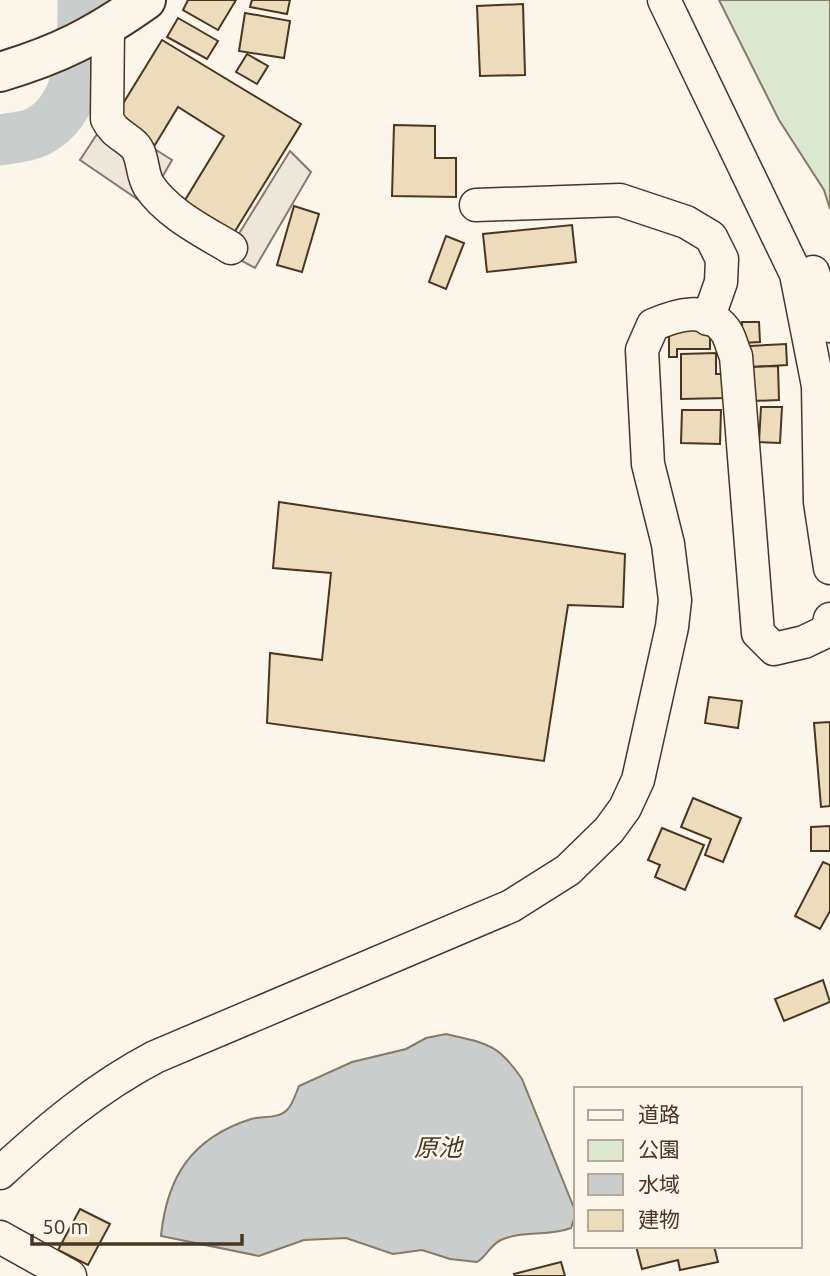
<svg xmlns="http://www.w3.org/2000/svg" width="830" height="1276" viewBox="0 0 830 1276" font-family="Ubuntu,'Noto Sans JP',sans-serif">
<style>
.green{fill:#dce7d0;stroke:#887966;stroke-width:2}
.parking{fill:#ede7d9;stroke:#887966;stroke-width:2}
.water{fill:#c9cecd;stroke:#887966;stroke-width:2}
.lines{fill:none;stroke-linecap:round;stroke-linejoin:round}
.river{stroke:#c9cecd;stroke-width:51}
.building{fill:#ecdcbc;stroke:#4a3520;stroke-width:2}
.minor-casing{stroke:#4a3520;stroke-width:35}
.major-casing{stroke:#4a3520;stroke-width:42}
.minor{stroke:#fbf6e9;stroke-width:32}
.major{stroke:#fbf6e9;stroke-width:38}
.labels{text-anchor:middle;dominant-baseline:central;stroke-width:5;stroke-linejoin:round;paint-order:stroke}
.water-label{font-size:24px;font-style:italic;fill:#4a3520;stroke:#fbf6e9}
</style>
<rect width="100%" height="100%" fill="#fbf6e9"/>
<polygon class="green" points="719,0 830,0 830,209 824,190 779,120"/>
<g class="parking">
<polygon points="107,119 172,160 146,205 80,160"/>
<polygon points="290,151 311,172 255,268 227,253"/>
</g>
<path class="water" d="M446 1034C485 1043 498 1043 522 1079L576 1213 571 1228C548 1237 524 1230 501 1240 490 1245 487 1256 477 1262L450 1259 422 1250 393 1254 346 1238 304 1240 259 1256 161 1236C167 1176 192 1138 251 1119 262 1116 278 1119 287 1110 293 1104 296 1093 299 1086L352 1062 406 1049 426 1038Z"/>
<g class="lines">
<path class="river" d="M0 140C11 138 27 137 37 132 83 109 83 45 83 0"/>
</g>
<g class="building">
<polygon points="188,0 236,0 218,30 183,10"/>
<polygon points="252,0 290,0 287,14 250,7"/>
<polygon points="523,4 525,75 480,76 477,6"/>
<polygon points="245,13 290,21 284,58 239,51"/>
<polygon points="178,18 218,41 207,59 167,37"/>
<polygon points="162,40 301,124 229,241 179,210 224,136 178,107 155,145 113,120"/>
<polygon points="247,54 268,66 257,84 236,72"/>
<polygon points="394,125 435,126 435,158 456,158 456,197 392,196"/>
<polygon points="294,206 319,214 302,272 277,265"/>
<polygon points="572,225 576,262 487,272 483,234"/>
<polygon points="446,236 464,243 446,289 429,282"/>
<polygon points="742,322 759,322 760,342 742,343"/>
<polygon points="669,330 710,330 710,349 677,349 677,357 669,357"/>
<polygon points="786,344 787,365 751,367 750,346"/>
<polygon points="716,353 716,374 726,374 726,398 681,399 681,354"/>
<polygon points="778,366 779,400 753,401 752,367"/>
<polygon points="761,407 782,407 780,443 759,442"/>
<polygon points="682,410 721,410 720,444 681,443"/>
<polygon points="279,502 625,554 623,607 568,605 544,761 267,723 270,653 322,660 331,573 273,568"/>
<polygon points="709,697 742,701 738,728 705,723"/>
<polygon points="830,722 830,806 821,807 814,723"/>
<polygon points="693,798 741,818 723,862 705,855 711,839 681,827"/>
<polygon points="830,826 830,851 811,851 811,827"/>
<polygon points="662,828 704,845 685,890 655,877 660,865 648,860"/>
<polygon points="823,862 830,865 830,911 820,929 795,916"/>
<polygon points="823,980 830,1002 784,1021 775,999"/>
<polygon points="80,1209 110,1224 88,1265 58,1250"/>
<polygon points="636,1246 714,1246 718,1262 680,1270 678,1260 642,1269"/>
<polygon points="561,1262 565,1276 515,1276 514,1274"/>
</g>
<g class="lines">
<defs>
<g id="minor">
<polyline points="664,0 796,274 818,386 820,502 830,568"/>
<path d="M108 27 107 119C114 133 123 135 134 145 144 155 141 174 149 186 168 214 203 231 231 248"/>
<polyline points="476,205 620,200 686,222 711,237 722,259 721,282 708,319"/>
<polyline points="813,272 830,326"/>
<path d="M0 1173C49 1128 96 1088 155 1057L511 906 568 870 609 830 625 808 638 780 672 627 675 600 668 544 648 464 642 350 653 325C676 315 706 305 725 330 730 336 732 348 736 356L758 633 774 649 804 642 827 631 830 619"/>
<polyline points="0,1237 70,1276"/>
</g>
<path id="major" d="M0 72C60 54 95 36 146 0"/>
</defs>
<use href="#minor" class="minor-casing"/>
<use href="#major" class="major-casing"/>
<use href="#minor" class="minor"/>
<use href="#major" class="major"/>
</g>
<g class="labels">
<g class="water-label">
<text x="438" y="1147">原池</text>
</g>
</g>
<rect x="574" y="1087" width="228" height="161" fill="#fbf6e9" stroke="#b4a999" stroke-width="2"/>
<rect x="588" y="1110" width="35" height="10" fill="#fbf6e9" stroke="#b4a999" stroke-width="2"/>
<text x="638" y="1122" font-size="21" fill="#4a3520">道路</text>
<rect x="588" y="1140" width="35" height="21" fill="#dce7d0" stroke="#b4a999" stroke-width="2"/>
<text x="638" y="1157" font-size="21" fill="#4a3520">公園</text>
<rect x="588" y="1174" width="35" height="21" fill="#c9cecd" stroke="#b4a999" stroke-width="2"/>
<text x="638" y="1192" font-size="21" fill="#4a3520">水域</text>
<rect x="588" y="1210" width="35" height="21" fill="#ecdcbc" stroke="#b4a999" stroke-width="2"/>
<text x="638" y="1227" font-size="21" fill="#4a3520">建物</text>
<path d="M32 1234v10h210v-10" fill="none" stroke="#4a3520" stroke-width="3.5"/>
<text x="42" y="1234" font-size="21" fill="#4a3520" stroke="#fbf6e9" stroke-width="5" paint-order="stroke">50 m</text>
</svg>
